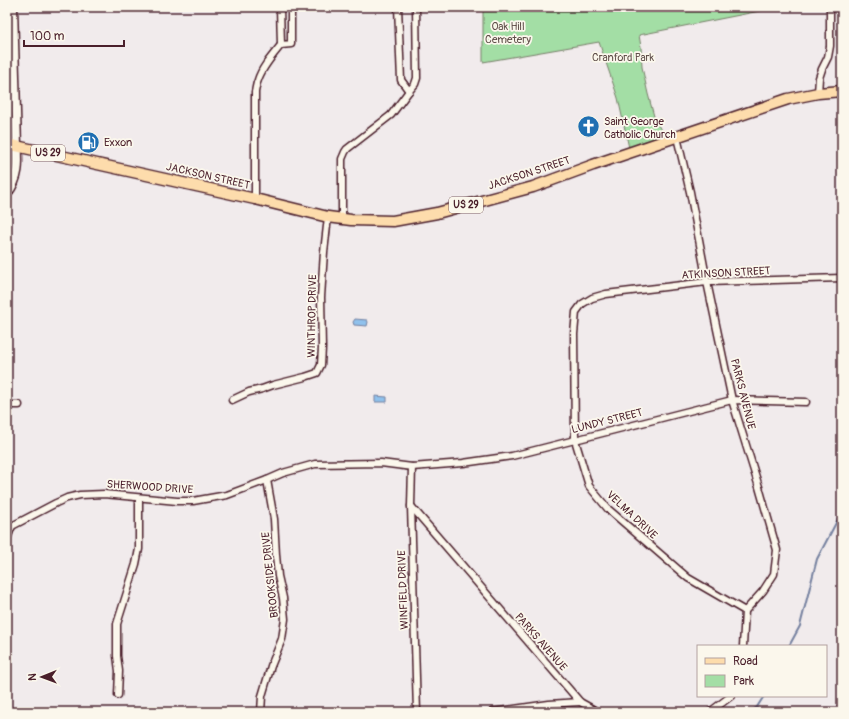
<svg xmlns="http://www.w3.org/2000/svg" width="849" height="719" viewBox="0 0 849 719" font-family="Pangolin,sans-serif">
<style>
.green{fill:#a3dea5;stroke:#767e68}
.water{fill:#90c1ec;stroke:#74809f}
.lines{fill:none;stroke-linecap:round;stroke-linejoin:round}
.stream{stroke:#74809f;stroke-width:2}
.minor-casing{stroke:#4a1f2b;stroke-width:9}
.tertiary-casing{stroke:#4a1f2b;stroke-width:11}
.secondary-casing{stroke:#4a1f2b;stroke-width:12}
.primary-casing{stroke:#4a1f2b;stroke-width:13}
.minor{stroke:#fbf7ec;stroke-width:6}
.tertiary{stroke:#fbf7ec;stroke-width:8}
.secondary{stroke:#fbf7ec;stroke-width:9}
.primary{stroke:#fddcac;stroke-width:10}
.labels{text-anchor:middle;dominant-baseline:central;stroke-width:3.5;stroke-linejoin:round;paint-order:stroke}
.shield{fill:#fbf7ec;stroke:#7f6065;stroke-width:1}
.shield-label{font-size:10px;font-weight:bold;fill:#4a1f2b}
.park-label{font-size:11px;fill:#604f4a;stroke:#fbf7ec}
.poi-label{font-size:11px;fill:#4a1f2b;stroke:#fbf7ec;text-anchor:start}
.street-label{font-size:11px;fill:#4a1f2b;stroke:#fbf7ec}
</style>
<rect width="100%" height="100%" fill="#f1ebec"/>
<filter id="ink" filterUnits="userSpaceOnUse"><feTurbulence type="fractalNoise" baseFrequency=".025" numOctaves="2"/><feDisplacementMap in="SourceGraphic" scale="8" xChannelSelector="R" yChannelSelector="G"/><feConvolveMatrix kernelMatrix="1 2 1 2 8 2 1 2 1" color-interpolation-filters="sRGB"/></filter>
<g filter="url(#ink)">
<polygon class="green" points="483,7 780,7 639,35 641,47 642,67 648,94 655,120 664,135 629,148 618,98 599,42 483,62"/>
<g class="water">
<polygon points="355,319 367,320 368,322 367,326 354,325 353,322"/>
<polygon points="375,396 387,397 387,402 375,402"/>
</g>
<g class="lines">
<g class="stream">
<polyline points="789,646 800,626 817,559 838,519 842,516"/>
<polyline points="750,712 757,707 764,696"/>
</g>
<defs>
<g id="minor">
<polyline points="280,7 281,45 291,44 291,7"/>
<polyline points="398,7 401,80 409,91"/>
<polyline points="818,93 819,78 822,69 828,57 830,46 830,7"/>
<polyline points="677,137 690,192 707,282 732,400 759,487 777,550 774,574 763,591 745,611 743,646"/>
<path d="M255 199V92C256 88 256 84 258 80 262 67 273 55 281 45"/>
<polyline points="342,219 342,159 345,152 347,149 391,115 409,91 415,84 417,78 416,7"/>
<polyline points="232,400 249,392 262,389 273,385 305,377 317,373 321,365 322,348 321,297 324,252 328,217"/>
<polyline points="7,405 19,405"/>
<polyline points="412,467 411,506 417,712"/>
<polyline points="411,506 580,702 598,712"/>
<polyline points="7,527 12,526 56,503 67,498 80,495 104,494 177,501 193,501 227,495 267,480 283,473 315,464 381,463 412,467 463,463 512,456 732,400 806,402"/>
<polyline points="7,539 12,526"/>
<polyline points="745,611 688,578 608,509 589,486 575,440 574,334 576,312 582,304 592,298 606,294 707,282 842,278"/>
<polyline points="118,695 119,671 117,656 117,624 136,564 139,549 139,498"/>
<polyline points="261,712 262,696 271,666 282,639 285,619 283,598 278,576 276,555 274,519 267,480"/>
<polyline points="492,712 549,704 580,702"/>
<polyline points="710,712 731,696"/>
</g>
<polyline id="tertiary" points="13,7 17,146"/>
<path id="secondary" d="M7 193C19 178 18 163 17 146"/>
<polyline id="primary" points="7,144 255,199 328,217 351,220 393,221 437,213 533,187 593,165 788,99 818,93 842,91"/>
</defs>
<use href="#minor" class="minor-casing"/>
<use href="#tertiary" class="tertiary-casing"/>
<use href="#secondary" class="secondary-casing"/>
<use href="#primary" class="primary-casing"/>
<use href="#minor" class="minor"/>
<use href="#tertiary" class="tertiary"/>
<use href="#secondary" class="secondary"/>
<use href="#primary" class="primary"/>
</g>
</g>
<defs>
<symbol id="church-disc" viewBox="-11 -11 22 22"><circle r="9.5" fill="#1f6fb2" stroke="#fbf7ec"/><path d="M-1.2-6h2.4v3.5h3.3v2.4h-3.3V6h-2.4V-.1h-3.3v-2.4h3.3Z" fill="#fff"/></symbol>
<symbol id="fuel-disc" viewBox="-11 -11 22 22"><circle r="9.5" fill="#1f6fb2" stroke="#fbf7ec"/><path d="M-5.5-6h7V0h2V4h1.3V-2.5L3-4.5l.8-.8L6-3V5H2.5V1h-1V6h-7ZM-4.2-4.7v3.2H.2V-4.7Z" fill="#fff"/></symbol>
</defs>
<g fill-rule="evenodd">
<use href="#church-disc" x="576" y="114" width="25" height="25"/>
<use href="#fuel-disc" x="76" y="130" width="25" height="25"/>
</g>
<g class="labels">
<g class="shield">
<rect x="31" y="145" width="34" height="16" rx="3"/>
<rect x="449" y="197" width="34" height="16" rx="3"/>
</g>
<g class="shield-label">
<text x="48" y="153">US 29</text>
<text x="466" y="205">US 29</text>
</g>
<g class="park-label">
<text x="508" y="26">Oak Hill<tspan x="508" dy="13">Cemetery</tspan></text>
<text x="623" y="57">Cranford Park</text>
</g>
<g class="poi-label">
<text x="604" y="121">Saint George<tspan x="604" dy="13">Catholic Church</tspan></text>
<text x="104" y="142">Exxon</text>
</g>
<g class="street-label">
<text transform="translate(529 173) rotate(-18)">JACKSON STREET</text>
<text transform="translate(208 176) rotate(13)">JACKSON STREET</text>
<text transform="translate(726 273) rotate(-3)">ATKINSON STREET</text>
<text transform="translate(312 316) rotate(-89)">WINTHROP DRIVE</text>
<text transform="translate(743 394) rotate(76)">PARKS AVENUE</text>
<text transform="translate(607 421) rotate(-14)">LUNDY STREET</text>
<text transform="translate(150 487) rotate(4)">SHERWOOD DRIVE</text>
<text transform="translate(632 515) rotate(43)">VELMA DRIVE</text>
<text transform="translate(270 575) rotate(-96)">BROOKSIDE DRIVE</text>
<text transform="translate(403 590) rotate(-92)">WINFIELD DRIVE</text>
<text transform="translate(541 642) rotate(49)">PARKS AVENUE</text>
</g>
</g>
<rect width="849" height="719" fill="none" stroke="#fbf7ec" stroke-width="24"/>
<rect x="12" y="12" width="825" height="695" fill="none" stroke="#4a1f2b" stroke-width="1.5" filter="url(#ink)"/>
<rect x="697" y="645" width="130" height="52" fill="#fbf7ec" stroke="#b4a19f"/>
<rect x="705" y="658" width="20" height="6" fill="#fddcac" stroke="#b4a19f"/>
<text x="733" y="665" font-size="12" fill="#4a1f2b">Road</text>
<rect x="705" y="675" width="20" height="12" fill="#a3dea5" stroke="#b4a19f"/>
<text x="733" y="685" font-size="12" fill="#4a1f2b">Park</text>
<g transform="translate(42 677) rotate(269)" stroke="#fbf7ec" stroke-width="3" paint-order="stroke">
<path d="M0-3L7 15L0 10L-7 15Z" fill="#4a1f2b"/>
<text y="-6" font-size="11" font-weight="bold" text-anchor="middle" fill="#4a1f2b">N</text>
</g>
<path d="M24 40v6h100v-6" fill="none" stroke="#4a1f2b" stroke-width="2"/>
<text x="30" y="40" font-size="12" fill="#4a1f2b" stroke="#fbf7ec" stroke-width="3" paint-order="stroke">100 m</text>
</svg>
